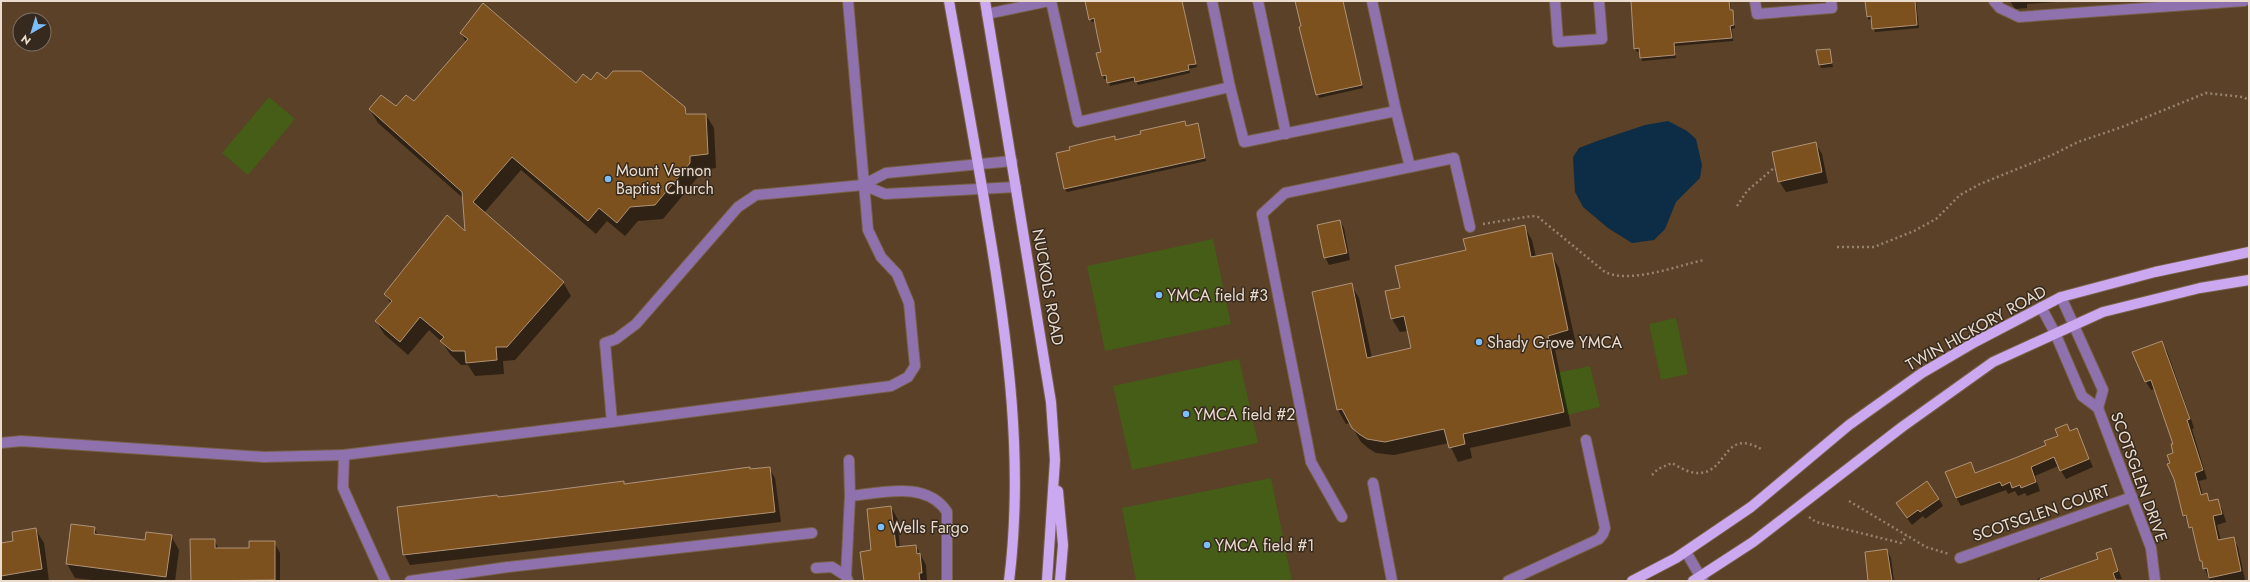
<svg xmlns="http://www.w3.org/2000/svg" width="2250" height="582" viewBox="0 0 2250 582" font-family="Jost,sans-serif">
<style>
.green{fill:#455d17}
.water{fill:#0d2c45}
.shadow{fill:#0007}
.building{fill:#7d511e;stroke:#b09377}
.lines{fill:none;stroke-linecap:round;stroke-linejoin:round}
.minor-casing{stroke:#776048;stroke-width:12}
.major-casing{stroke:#776048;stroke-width:12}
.path{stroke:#97826d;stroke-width:2.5;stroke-dasharray:2 3;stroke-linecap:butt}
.minor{stroke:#8f72ad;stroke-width:10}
.major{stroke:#cba8ef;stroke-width:10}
.poi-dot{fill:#7cbef9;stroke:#362a1f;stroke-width:1.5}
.labels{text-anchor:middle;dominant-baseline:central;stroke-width:3;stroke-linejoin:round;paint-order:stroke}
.poi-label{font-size:16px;fill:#ebdccd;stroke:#362a1f;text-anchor:start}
.street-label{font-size:16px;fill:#ebdccd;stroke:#362a1f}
</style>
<rect width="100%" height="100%" fill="#5a4127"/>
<g class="green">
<polygon points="269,97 295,119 248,175 222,153"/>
<polygon points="1213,239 1231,324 1105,351 1087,266"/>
<polygon points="1676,318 1688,374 1661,380 1649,324"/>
<polygon points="1239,359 1258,443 1132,470 1113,386"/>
<polygon points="1590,366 1600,407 1567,415 1556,373"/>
<polygon points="1271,478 1292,581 1136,581 1122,508"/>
</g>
<polygon class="water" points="1668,121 1687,131 1696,139 1702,165 1700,178 1676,202 1665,229 1654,240 1632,243 1608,228 1583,207 1575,192 1573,157 1579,148 1597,141 1645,125"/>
<g class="shadow">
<polygon points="1086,1 1182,1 1197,67 1189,69 1190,73 1138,85 1136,80 1110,86 1108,79 1104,79 1103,76 1098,54 1102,53 1095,22 1092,22 1090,19"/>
<polygon points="1296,1 1343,1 1363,88 1319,98 1300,27 1302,27"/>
<polygon points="1631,1 1730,1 1731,11 1734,14 1735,28 1732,29 1733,41 1675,46 1676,58 1642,61 1640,52 1637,52 1635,49"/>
<polygon points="1866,1 1916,1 1919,28 1875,32 1872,19 1869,20 1867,17"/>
<polygon points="2010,1 2069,1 2027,4 2027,8 2015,9"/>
<polygon points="461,33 576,85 606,81 684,108 688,115 706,115 714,128 716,168 698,170 698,177 663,219 638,221 625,236 607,221 596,234 521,170 484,213 563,282 571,296 515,360 503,361 504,374 475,376 468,365 461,365 450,354 442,342 429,330 408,355 384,334 376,321 391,304 385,294 466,233 464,199 378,123 370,110 396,108 414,102 466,42"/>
<polygon points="1829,50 1833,67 1821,68 1820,65"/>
<polygon points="1184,122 1186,127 1197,124 1199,127 1206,161 1067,192 1065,189 1114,137 1116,141"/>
<polygon points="1816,144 1822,154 1828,183 1786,192 1779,181"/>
<polygon points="1340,221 1344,228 1350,260 1329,265 1325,257"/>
<polygon points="1524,226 1532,240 1536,257 1551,254 1559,268 1576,344 1555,350 1571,426 1470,448 1472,458 1458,462 1449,443 1394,455 1376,453 1368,448 1361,442 1350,423 1346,424 1338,410 1313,293 1351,285 1359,298 1372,358 1412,349 1408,331 1400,332 1392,319 1401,289 1467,251"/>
<polygon points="2162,342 2167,351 2194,428 2192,429 2207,479 2199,481 2203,496 2207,495 2211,502 2217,500 2222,509 2226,522 2217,525 2221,541 2233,538 2238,547 2245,580 2210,581 2201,561 2195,535 2184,515 2171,464 2174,453 2174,444 2155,389 2151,390 2146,382"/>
<polygon points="2076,429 2093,467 2066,479 2058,466 2035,476 2040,491 2027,496 2025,493 2018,496 2015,491 2008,494 2006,490 1961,506 1956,497 1970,463 1976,473 2047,445"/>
<polygon points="769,468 775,478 781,522 410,565 404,554 624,482 625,484"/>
<polygon points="1939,499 1943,506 1925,519 1923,516 1912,525 1901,510"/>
<polygon points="891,507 897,518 900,548 916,546 926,565 927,581 865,581 873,551"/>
<polygon points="94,528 98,535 146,541 171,536 179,550 175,581 101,581 75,578 67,564"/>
<polygon points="36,530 44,543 49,581 1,581 1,544 14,542"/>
<polygon points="214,540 219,549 250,549 274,542 280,553 280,581 192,581"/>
<polygon points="2110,549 2122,579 2038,581 2037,579 2099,560"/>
<polygon points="1887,550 1891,558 1894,581 1869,581"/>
</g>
<g class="building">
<polygon points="1085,1 1182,1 1196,64 1188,65 1189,70 1135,82 1134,77 1107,83 1106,75 1102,76 1096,53 1101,52 1097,34 1094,18 1089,20"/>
<polygon points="1295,1 1343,1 1362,85 1316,95 1299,27 1301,26"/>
<polygon points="1631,1 1729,1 1730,10 1733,10 1734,25 1730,26 1732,38 1674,43 1675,55 1640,58 1639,48 1634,49"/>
<polygon points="1865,1 1915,1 1917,25 1872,29 1871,16 1867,17"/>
<polygon points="483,3 576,83 583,74 591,80 597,72 606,79 613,71 641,71 685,107 686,114 706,114 708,154 690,156 690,163 655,205 630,207 617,223 599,208 588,221 512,157 473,202 564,282 507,347 496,347 497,360 466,363 465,351 452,351 440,341 444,337 420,317 400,342 375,321 392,301 384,294 447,215 465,231 462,192 369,109 381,95 396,106 406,95 414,101 468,39 460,33"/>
<polygon points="1830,49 1832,63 1819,65 1816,50"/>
<polygon points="1185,121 1186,126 1198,123 1205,158 1064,189 1056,153 1070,150 1069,147 1097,140 1115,136 1115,140 1141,134 1140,131"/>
<polygon points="1816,142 1822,172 1778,182 1772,152"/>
<polygon points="1340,220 1347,253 1324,258 1317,225"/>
<polygon points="1525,225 1531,257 1552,253 1568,330 1548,336 1564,412 1463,434 1465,444 1449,448 1444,429 1385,442 1367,439 1359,434 1352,428 1342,409 1337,410 1312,292 1352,283 1367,358 1411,348 1404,316 1391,319 1385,291 1400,288 1395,266 1466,250 1463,239"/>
<polygon points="2162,341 2190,419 2187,420 2203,470 2195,473 2201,495 2207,493 2209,501 2218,499 2222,514 2213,516 2218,540 2234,537 2241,571 2209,578 2207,568 2203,569 2202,561 2200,561 2192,527 2189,528 2186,515 2183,516 2174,479 2167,464 2170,463 2167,455 2173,453 2171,444 2173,444 2151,380 2145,382 2132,352"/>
<polygon points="2067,424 2070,431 2077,428 2089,459 2060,471 2054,457 2031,467 2036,482 2021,488 2020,485 2012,488 2010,482 2002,486 2000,482 1956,498 1945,472 1971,462 1975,473 2015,458 2046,445 2044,441 2058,436 2055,429"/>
<polygon points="750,467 750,469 770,467 775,512 403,555 397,507 497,495 498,497 524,494 624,481 624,484"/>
<polygon points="1927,481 1939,499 1920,512 1918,510 1907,518 1896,503"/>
<polygon points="891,506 896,547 916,545 917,554 920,553 922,573 919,573 920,581 864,581 860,552 871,550 867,509"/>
<polygon points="71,524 95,527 94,534 145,540 146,532 172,535 166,577 66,564"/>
<polygon points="36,528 42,569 1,576 1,543 13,541 12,532"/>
<polygon points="190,539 215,539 215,548 249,548 249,541 275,541 275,580 191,581"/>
<polygon points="2111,548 2118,571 2113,573 2116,581 2040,581 2040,579 2098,559 2096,553"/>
<polygon points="1887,549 1892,581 1868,581 1865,552"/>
</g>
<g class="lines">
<defs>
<g id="minor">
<polyline points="1051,1 1078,122 1230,87 1244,142 1396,111 1410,167"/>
<polyline points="1212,1 1230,87"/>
<polyline points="1258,1 1286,134"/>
<polyline points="1372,1 1396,111"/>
<polyline points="1555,1 1558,42 1602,39 1599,1"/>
<polyline points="1755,1 1757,14 1832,8 1831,1"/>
<polyline points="1994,1 2000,8 2019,17 2244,1"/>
<polyline points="987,14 1049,1"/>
<polyline points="863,185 885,194 1016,187"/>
<polyline points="2061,297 2103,390 2098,408"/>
<polyline points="2041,307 2055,333 2082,396 2098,408 2151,548 2155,581"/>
<polyline points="612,422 891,386 908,377 915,366 909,303 897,274 881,257 868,230 848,1"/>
<polyline points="1,443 21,441 264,457 344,455"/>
<path d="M849 460 850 496C881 493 927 480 947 512V581"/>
<polyline points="1373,483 1392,581"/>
<polyline points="1342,517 1311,462 1262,214 1285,193 1454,158 1470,227"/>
<polyline points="1686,552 1703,581"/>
<polyline points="1960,558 2132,497"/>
<polyline points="816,568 832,567 846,576"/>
<polyline points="385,581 343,488 344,455 612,422 605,343 616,339 636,324 738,207 756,195 863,185 886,173 1012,161"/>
<polyline points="410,581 508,567 812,533"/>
<polyline points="848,581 846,576 850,496"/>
<polyline points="1508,581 1599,539 1603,534 1605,528 1586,440"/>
</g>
<g id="major">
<path d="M949 1C962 75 976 149 988 224 1008 342 1024 462 1009 581"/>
<polyline points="985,1 1051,402 1055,460 1047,581"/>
<polyline points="1058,491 1063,545 1060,581"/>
<polyline points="1632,581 1676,558 1751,507 1849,425 1922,373 1975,342 2061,297 2155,272 2249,252"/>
<polyline points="1693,581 1753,542 1902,427 1993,362 2103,312 2200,288 2249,280"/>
</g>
</defs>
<use href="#minor" class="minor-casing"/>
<use href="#major" class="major-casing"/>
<g class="path">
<polyline points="1737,206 1747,191 1775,167"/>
<path d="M1483 224 1532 216 1538 217 1605 272C1631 284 1676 266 1704 260"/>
<polyline points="1837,247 1874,247 1914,231 1936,219 1960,195 1980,184 2052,155 2078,142 2122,127 2206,93 2243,97 2249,100"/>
<path d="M1652 475 1658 469 1672 463C1679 467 1689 473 1697 473 1729 474 1722 426 1763 450"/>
<polyline points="1849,501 1926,547 1949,554"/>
<polyline points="1809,517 1816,522 1901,543 1907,536"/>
</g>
<use href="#minor" class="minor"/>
<use href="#major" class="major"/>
</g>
<g class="poi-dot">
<circle cx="608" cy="179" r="4"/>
<circle cx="1159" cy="295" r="4"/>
<circle cx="1479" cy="342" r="4"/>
<circle cx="1186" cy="414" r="4"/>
<circle cx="881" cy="527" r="4"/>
<circle cx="1207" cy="545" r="4"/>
</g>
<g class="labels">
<g class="poi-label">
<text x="616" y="170">Mount Vernon<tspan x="616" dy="18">Baptist Church</tspan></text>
<text x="1167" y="295">YMCA field #3</text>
<text x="1487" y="342">Shady Grove YMCA</text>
<text x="1194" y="414">YMCA field #2</text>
<text x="889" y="527">Wells Fargo</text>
<text x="1215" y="545">YMCA field #1</text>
</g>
<g class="street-label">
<text transform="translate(1048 287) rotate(80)">NUCKOLS ROAD</text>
<text transform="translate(1976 328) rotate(-29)">TWIN HICKORY ROAD</text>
<text transform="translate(2139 477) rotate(70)">SCOTSGLEN DRIVE</text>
<text transform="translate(2041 513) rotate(-19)">SCOTSGLEN COURT</text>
</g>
</g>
<rect width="2250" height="582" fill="none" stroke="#ebdccd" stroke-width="4"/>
<g transform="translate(32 32) rotate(218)"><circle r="19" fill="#362a1f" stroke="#7e7165"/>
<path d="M0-3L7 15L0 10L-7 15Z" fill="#7cbef9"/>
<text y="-6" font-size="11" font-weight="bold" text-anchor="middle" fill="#ebdccd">N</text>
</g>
</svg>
